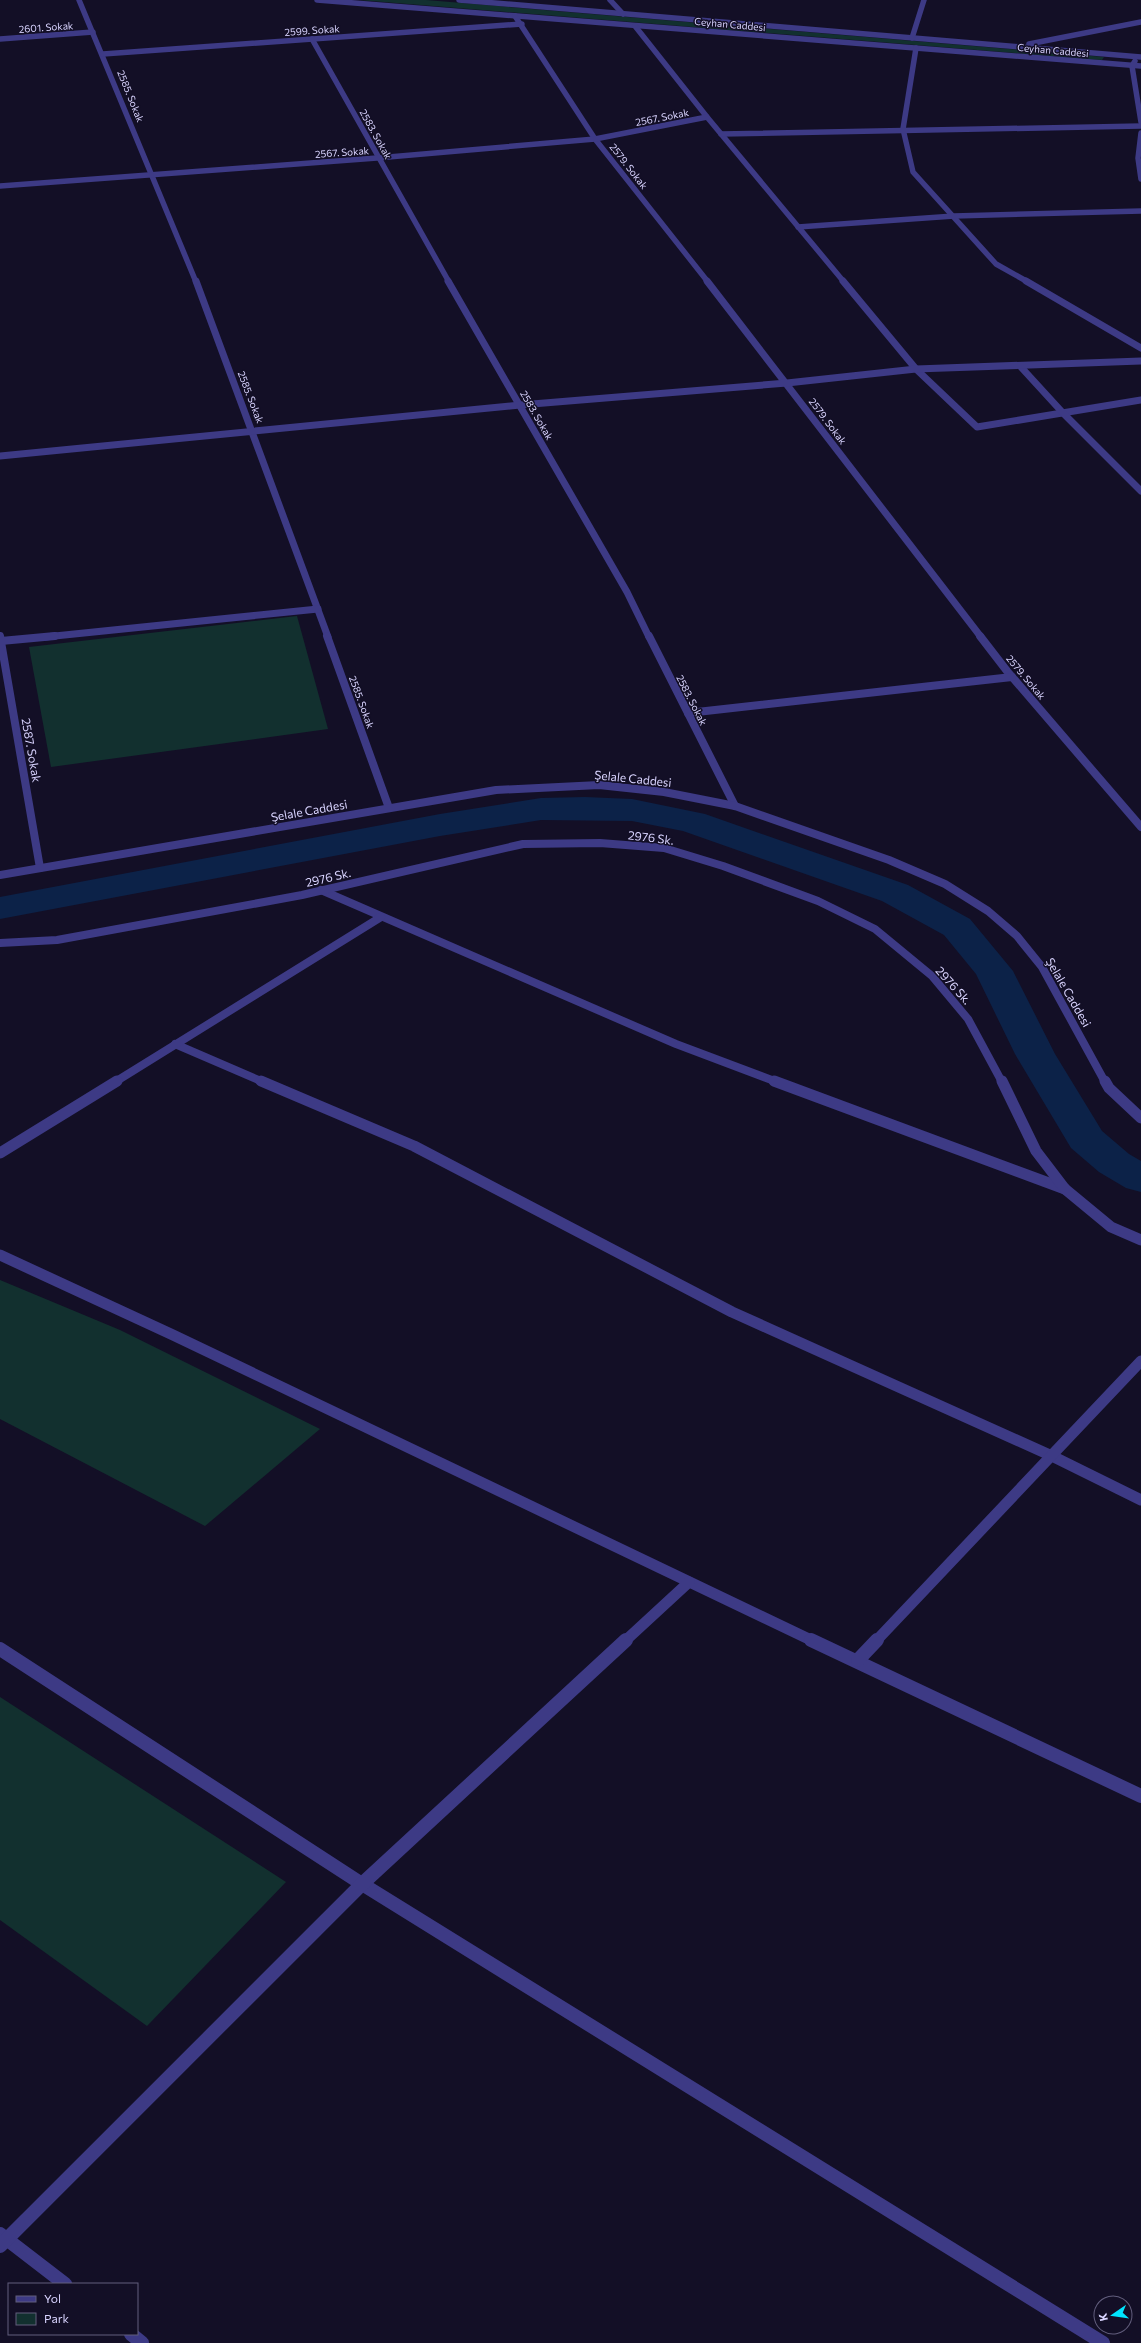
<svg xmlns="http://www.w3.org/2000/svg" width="1141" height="2343" viewBox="0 0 1141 2343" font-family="Commissioner,sans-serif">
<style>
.green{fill:#12302f}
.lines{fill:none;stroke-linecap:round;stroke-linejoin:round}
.canal{fill:#0c2248;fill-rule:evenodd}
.minor-far4{stroke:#3d3a85;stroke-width:5.5}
.minor-far3{stroke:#3d3a85;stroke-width:7}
.minor-far2{stroke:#3d3a85;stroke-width:8}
.minor-far1{stroke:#3d3a85;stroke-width:11}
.minor{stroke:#3d3a85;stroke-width:14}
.labels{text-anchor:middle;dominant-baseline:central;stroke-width:3;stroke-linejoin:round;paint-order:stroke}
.far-street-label{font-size:10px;fill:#d9d4ff;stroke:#130f26}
.street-label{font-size:12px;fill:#d9d4ff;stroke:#130f26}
</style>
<rect width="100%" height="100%" fill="#130f26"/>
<g class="green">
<polygon points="359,0 426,0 1104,57 1102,60"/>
<polygon points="297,616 328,729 51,767 29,647"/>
<polygon points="0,1280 120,1330 320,1429 205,1526 0,1419"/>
<polygon points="0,1697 286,1882 147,2026 0,1920"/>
</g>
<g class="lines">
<polygon class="canal" points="585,797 632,799 705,814 908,885 970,919 1013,971 1055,1054 1102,1131 1129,1154 1141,1161 1141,1192 1126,1188 1099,1172 1071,1148 1015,1054 976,974 944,935 882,901 683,831 632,821 541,820 440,836 0,919 0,897 440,814 541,798"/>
<g class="minor-far4">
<polyline points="79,0 196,282"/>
<polyline points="317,0 1141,66"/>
<polyline points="459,0 1141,57"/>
<polyline points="610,0 623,14"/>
<polyline points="515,16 595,139 708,282"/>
<polyline points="635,26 707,117 844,282"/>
<polyline points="912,38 924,0"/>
<polyline points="0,39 93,32"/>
<polyline points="312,39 449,282"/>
<polyline points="1029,44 1141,22"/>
<polyline points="916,48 903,129 913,172 996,264 1028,282"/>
<polyline points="103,54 522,24"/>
<polyline points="1135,61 1132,66 1141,122"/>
<polyline points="1141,133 1138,158 1141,179"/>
<polyline points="721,134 1141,126"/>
<polyline points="0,186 377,158 595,139 707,117"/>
<polyline points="798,227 954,216 1141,211"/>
</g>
<g class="minor-far3">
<polyline points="196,281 328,637"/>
<polyline points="448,281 627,592 649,637"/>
<polyline points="707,281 981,637"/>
<polyline points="843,281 916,369 977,427 1141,400"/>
<polyline points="1026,281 1141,348"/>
<polyline points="1020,366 1063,413 1141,491"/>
<polyline points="0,456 520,405 787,383 916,369 1141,361"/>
<polyline points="45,637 318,609"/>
</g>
<g class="minor-far2">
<polyline points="0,636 40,868"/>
<polyline points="327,636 389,808"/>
<polyline points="649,636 735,806"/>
<polyline points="980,636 1007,671 1141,827"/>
<polyline points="1,641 55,636"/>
<polyline points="688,713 1012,677"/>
<polyline points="0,875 496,790 599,785 664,792 735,806 889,860 945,884 988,911 1017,936 1042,967 1105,1082"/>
<polyline points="321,890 676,1044 777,1082"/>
<polyline points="0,943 57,940 302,895 523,844 600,843 664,848 723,866 818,901 875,929 932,976 968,1019 1002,1082"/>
<polyline points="175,1044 263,1082"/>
<polyline points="115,1082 381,917"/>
</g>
<g class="minor-far1">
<polyline points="261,1081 414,1146 732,1312 1052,1456 1141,1500"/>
<polyline points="774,1081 1065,1189"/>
<polyline points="1002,1081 1036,1151 1065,1189 1111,1227 1141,1240"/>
<polyline points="1105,1081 1109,1088 1141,1118"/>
<polyline points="0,1153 117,1081"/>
<polyline points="0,1255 173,1335 813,1641"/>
<polyline points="625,1641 689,1582"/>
<polyline points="876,1641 1141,1361"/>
</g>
<g class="minor">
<polyline points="811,1640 1141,1796"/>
<polyline points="0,1649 362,1884 1103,2343"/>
<polyline points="858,1660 877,1640"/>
<polyline points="0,2234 65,2284"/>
<polyline points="0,2246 362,1884 626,1640"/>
<polyline points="131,2334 142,2343"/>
</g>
</g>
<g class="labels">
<g class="far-street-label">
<text transform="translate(730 24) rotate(5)">Ceyhan Caddesi</text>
<text transform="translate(46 27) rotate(-4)">2601. Sokak</text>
<text transform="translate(312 30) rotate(-4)">2599. Sokak</text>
<text transform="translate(1053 50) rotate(5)">Ceyhan Caddesi</text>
<text transform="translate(131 96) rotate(68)">2585. Sokak</text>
<text transform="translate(662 117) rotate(-11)">2567. Sokak</text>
<text transform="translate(376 134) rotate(61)">2583. Sokak</text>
<text transform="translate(342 152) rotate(-4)">2567. Sokak</text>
<text transform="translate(629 166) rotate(52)">2579. Sokak</text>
<text transform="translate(251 397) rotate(69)">2585. Sokak</text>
<text transform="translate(537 415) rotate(60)">2583. Sokak</text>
<text transform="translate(828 421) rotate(53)">2579. Sokak</text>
<text transform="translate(1026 677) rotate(50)">2579. Sokak</text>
<text transform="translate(692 700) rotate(63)">2583. Sokak</text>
<text transform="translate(362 702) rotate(70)">2585. Sokak</text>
</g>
<g class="street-label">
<text transform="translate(32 750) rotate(80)">2587. Sokak</text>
<text transform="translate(633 778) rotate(6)">Şelale Caddesi</text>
<text transform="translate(309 810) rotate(-10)">Şelale Caddesi</text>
<text transform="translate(651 837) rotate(7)">2976 Sk.</text>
<text transform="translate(328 877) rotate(-13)">2976 Sk.</text>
<text transform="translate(954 985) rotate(48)">2976 Sk.</text>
<text transform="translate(1069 992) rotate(60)">Şelale Caddesi</text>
</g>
</g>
<rect x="8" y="2283" width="130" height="52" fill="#130f26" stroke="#625e7d"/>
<rect x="16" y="2296" width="20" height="6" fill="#3d3a85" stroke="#625e7d"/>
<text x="44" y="2303" font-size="12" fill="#d9d4ff">Yol</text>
<rect x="16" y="2313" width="20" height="12" fill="#12302f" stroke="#625e7d"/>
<text x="44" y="2323" font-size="12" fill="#d9d4ff">Park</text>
<g transform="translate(1113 2315) rotate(257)"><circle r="19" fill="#130f26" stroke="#625e7d"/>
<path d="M0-3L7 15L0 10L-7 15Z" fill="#00e5ff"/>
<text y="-6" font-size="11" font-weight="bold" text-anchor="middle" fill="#d9d4ff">K</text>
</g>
</svg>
